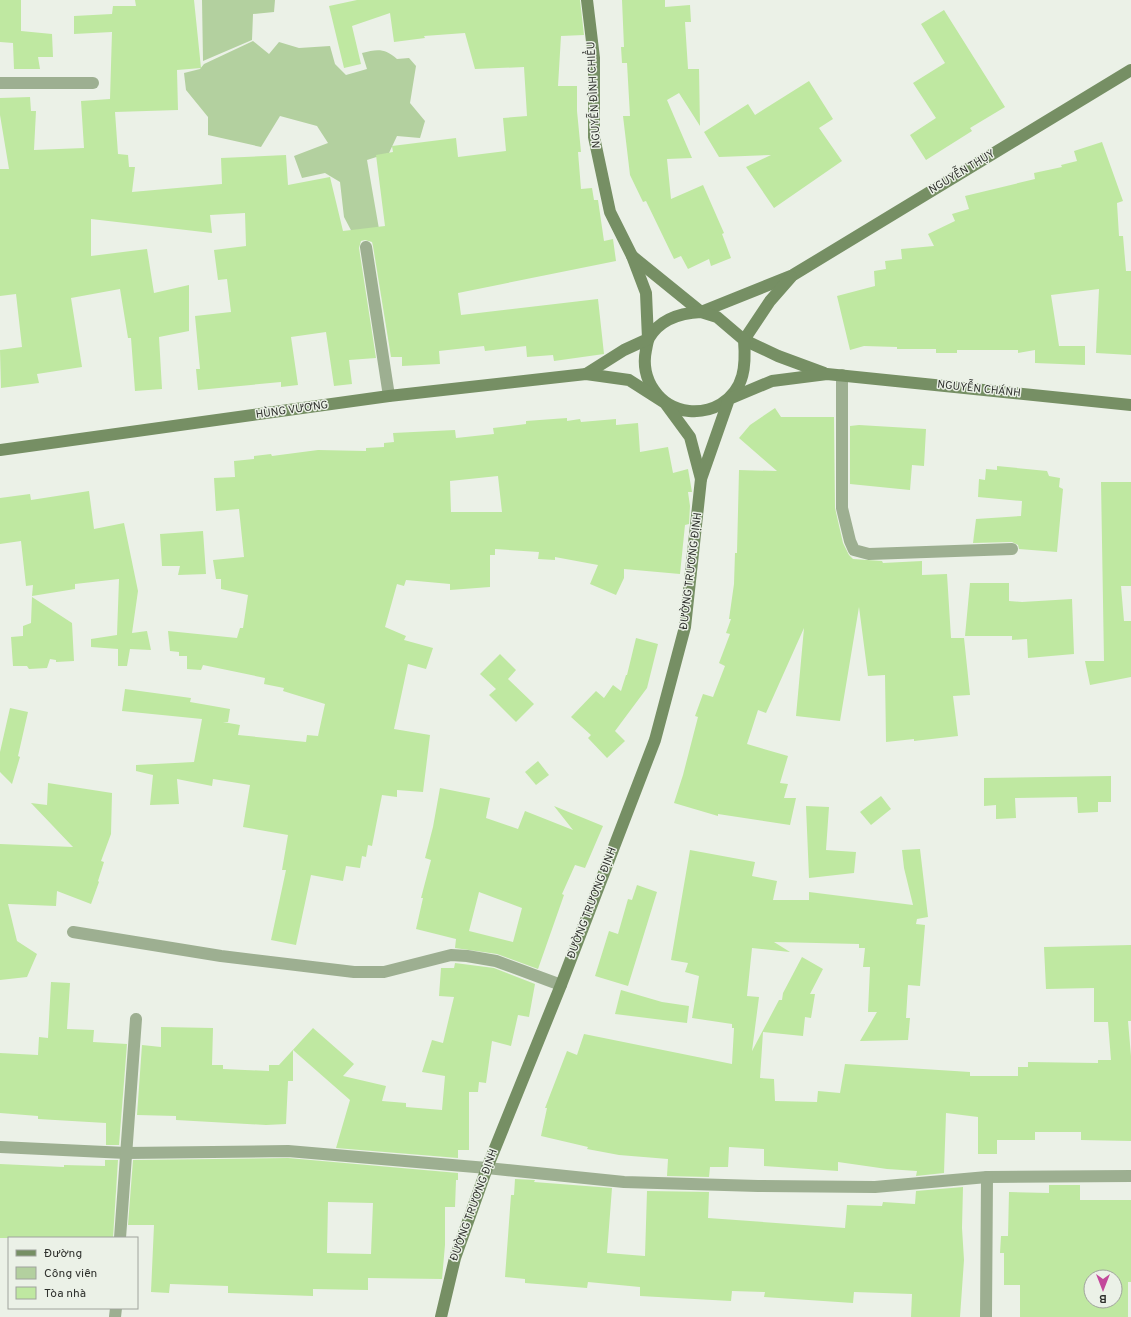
<svg xmlns="http://www.w3.org/2000/svg" width="1131" height="1317" viewBox="0 0 1131 1317" font-family="Overpass,sans-serif">
<style>
.green{fill:#b3d09f}
.building{fill:#bfe8a1;fill-rule:evenodd}
.lines{fill:none;stroke-linecap:round;stroke-linejoin:round}
.street{stroke:#9daf91;stroke-width:12}
.secondary{stroke:#768f64;stroke-width:12}
.labels{text-anchor:middle;dominant-baseline:central;stroke-width:3;stroke-linejoin:round;paint-order:stroke}
.street-label{font-size:11px;fill:#2f312d;stroke:#ebf1e7}
</style>
<rect width="100%" height="100%" fill="#ebf1e7"/>
<g class="green">
<polygon points="202,0 275,0 274,12 253,14 252,40 203,61"/>
<path d="M253 41 269 54 279 42 299 48 330 46 335 64 346 75 367 69 362 53C377 49 385 48 397 59L409 58 416 66 410 103 425 121 420 138 397 136 389 153 367 160 379 229 353 234 344 217 340 182 325 173 302 178 294 156 328 143 317 126 280 116 261 147 208 135V117L186 90 184 73 200 69 204 64Z"/>
</g>
<g class="building">
<polygon points="0,0 21,0 21,31 52,34 53,57 38,57 40,69 14,69 13,43 0,42"/>
<polygon points="135,0 194,0 201,68 177,70 178,110 115,112 118,154 128,155 129,167 135,167 132,192 222,184 221,158 286,155 288,185 330,177 343,231 385,226 376,155 393,152 392,146 456,138 458,157 506,151 503,118 527,116 524,67 475,69 465,33 424,36 425,38 394,42 390,13 352,26 361,64 344,68 329,6 357,0 580,0 584,35 561,36 558,86 577,86 577,111 581,152 578,152 581,189 592,188 594,200 598,200 604,241 613,239 616,261 458,293 461,315 598,299 604,354 554,361 553,355 527,357 526,346 485,351 484,346 439,351 440,364 402,366 402,357 391,357 373,246 372,242 365,240 361,241 359,248 376,358 349,360 352,384 334,386 326,332 291,337 298,385 281,387 281,382 198,390 196,369 200,369 195,316 231,312 227,279 218,280 214,250 246,246 245,213 210,215 212,233 91,219 91,256 147,249 154,293 189,285 189,331 159,337 162,389 135,391 131,338 128,338 120,289 71,298 82,367 37,374 39,383 1,388 0,350 22,347 16,294 0,296 0,169 9,169 0,115 0,98 30,97 31,111 36,111 34,150 84,148 81,101 110,99 112,32 74,34 74,16 112,14 113,6 136,6"/>
<polygon points="622,0 665,0 665,7 690,5 691,22 685,22 688,69 699,69 700,126 679,93 667,100 692,158 667,159 671,199 703,185 724,233 722,234 731,258 711,266 709,259 688,269 681,256 674,259 646,201 643,202 630,175 623,116 630,116 627,63 622,63 621,47 624,47"/>
<polygon points="944,10 1005,107 970,128 972,131 926,160 910,135 936,118 913,83 945,63 921,24"/>
<polygon points="809,81 833,119 819,128 842,161 774,208 746,167 771,155 719,157 704,132 748,104 755,115"/>
<polygon points="1102,142 1123,201 1117,203 1119,236 1123,236 1126,271 1131,271 1131,355 1096,353 1099,289 1051,295 1059,346 1085,346 1085,365 1035,363 1035,350 1018,353 1018,350 957,350 957,353 936,353 936,349 897,349 897,347 864,346 850,350 837,296 875,286 874,271 886,269 885,261 902,259 901,249 934,246 928,234 955,221 952,214 969,209 965,196 1035,179 1034,173 1062,167 1061,165 1077,161 1074,151"/>
<polygon points="775,408 781,417 834,417 835,508 843,543 849,555 853,559 882,561 883,563 922,561 922,575 947,574 951,638 964,638 970,695 953,696 958,736 914,741 914,739 886,742 885,675 868,676 859,607 840,721 796,716 804,628 766,713 758,710 747,744 788,756 780,783 788,784 784,798 796,798 790,825 718,814 718,816 674,803 683,775 698,717 695,716 703,694 713,697 725,666 719,663 730,634 726,633 731,619 729,619 734,584 735,553 737,553 739,470 777,471 739,438 750,425"/>
<path d="M567 418V421L580 419 581 422 616 419V425L638 423 640 452 668 447 673 473 688 469 692 492H688L690 506 689 524 685 525 680 574 624 569V578L616 595 590 584 598 565 555 557V560L538 559 539 552 495 549V555H490V587L450 590V584L406 580 404 586 397 584 385 627 406 636 404 640 433 648 426 669 408 664 394 729 430 735 423 792 397 790V797L382 795 372 846 368 845 366 857 362 856 360 868 346 866 343 881 311 875 296 945 271 940 286 870H282L288 835 243 827 250 785 213 779 212 786 177 779 179 804 150 805 153 775 136 771V765L194 762 202 719 122 711 125 689 191 698 190 702 230 709 228 722H223L240 725 238 735 306 742 307 735 318 736 325 704 283 691 284 688 264 684 265 678 203 665 201 670 187 669V656H179V652L170 651 168 631 237 638 240 628H243L248 595 221 589V579H216L213 560 244 557 239 509 216 511 214 478 235 477 234 461 254 459V456L271 454 272 456 318 450 366 451V448L384 447V443L394 442 393 433 455 430 456 438 494 434 493 428 526 424V421ZM498 476 502 512H451L450 481Z"/>
<polygon points="859,425 926,429 924,466 912,465 910,490 850,484 850,426"/>
<polygon points="997,466 1047,471 1049,476 1060,478 1059,487 1063,489 1057,552 1019,549 1018,545 1012,542 973,543 976,519 1021,516 1022,501 978,497 979,479 985,480 986,469 997,470"/>
<polygon points="1101,482 1131,482 1131,586 1121,586 1124,621 1131,621 1131,677 1090,685 1085,661 1104,661"/>
<polygon points="89,491 94,529 124,523 138,591 132,633 147,631 151,650 130,649 127,666 118,666 118,649 91,647 91,639 117,635 119,579 75,584 75,589 32,596 33,585 26,586 21,541 0,544 0,498 30,494 31,500"/>
<polygon points="203,531 206,574 178,575 180,566 162,566 160,534"/>
<polygon points="970,583 1009,583 1009,601 1022,602 1072,599 1074,654 1028,658 1027,639 1012,640 1012,636 965,636"/>
<polygon points="32,597 72,623 74,661 56,662 56,660 50,659 47,668 29,669 27,666 13,666 11,637 23,636 23,626 31,623"/>
<polygon points="636,638 658,644 647,688 615,731 625,741 607,758 588,738 591,735 571,717 596,691 604,698 613,685 621,691 626,675 627,675"/>
<polygon points="500,654 516,670 508,679 534,704 516,722 489,695 496,689 480,674"/>
<polygon points="10,708 28,712 18,756 20,757 12,784 0,772 0,752"/>
<polygon points="538,761 549,775 536,785 525,772"/>
<polygon points="1111,776 1111,802 1098,802 1098,812 1078,813 1077,797 1015,798 1016,818 996,819 996,805 984,806 984,778"/>
<polygon points="48,783 112,793 111,834 101,861 104,862 98,881 99,882 91,904 57,891 56,906 8,904 17,941 37,954 27,977 0,980 0,844 73,847 31,803 47,805"/>
<path d="M440 788 490 798 486 818 518 829 525 811 573 830 554 806 603 826 585 868 575 865 562 894 564 895 538 969 497 954 455 948 456 939 416 929 423 898H421L431 860 425 858 433 827ZM479 892 522 908 513 942 469 931Z"/>
<polygon points="881,796 891,809 871,825 860,812"/>
<polygon points="806,806 829,807 826,850 856,852 854,873 809,878"/>
<polygon points="920,849 928,917 917,919 916,924 925,925 920,986 908,985 906,1018 910,1018 908,1040 860,1041 877,1012 868,1012 870,967 863,967 865,948 859,948 859,944 774,942 790,952 752,948 747,996 759,997 752,1051 779,1000 782,1000 783,993 802,957 823,969 810,994 815,994 811,1018 805,1017 803,1036 763,1032 760,1078 774,1079 775,1101 817,1102 818,1091 840,1093 845,1064 970,1072 970,1076 1018,1076 1018,1067 1028,1067 1028,1062 1098,1063 1098,1060 1111,1060 1108,1022 1094,1022 1094,988 1046,989 1044,947 1131,945 1131,1021 1128,1021 1131,1056 1131,1141 1081,1140 1081,1132 1035,1132 1035,1140 997,1140 997,1154 978,1154 978,1117 946,1113 944,1173 916,1176 917,1171 887,1169 838,1162 838,1171 764,1166 764,1149 729,1147 728,1167 710,1167 709,1177 667,1176 668,1159 619,1155 587,1149 588,1147 541,1136 547,1108 545,1108 567,1051 577,1055 584,1034 732,1064 734,1028 732,1028 732,1024 692,1018 699,976 685,972 688,963 671,960 690,850 755,862 752,876 777,881 773,900 809,900 809,892 913,905 904,868 902,850"/>
<polygon points="637,885 657,892 628,986 595,976 609,931 618,934 628,899 632,900"/>
<polygon points="455,963 494,968 535,984 529,1017 518,1015 511,1046 492,1041 486,1083 479,1082 478,1092 469,1092 469,1150 458,1150 458,1158 336,1148 350,1100 293,1050 293,1081 288,1081 286,1124 266,1125 176,1120 176,1116 137,1115 142,1045 161,1047 161,1027 213,1028 212,1065 223,1065 223,1069 269,1071 269,1065 279,1065 313,1028 354,1064 343,1076 386,1086 382,1101 406,1103 406,1107 442,1110 445,1076 422,1072 432,1040 443,1043 454,997 439,996 441,968 454,968"/>
<polygon points="51,982 70,983 67,1029 94,1030 93,1042 127,1044 119,1145 106,1145 106,1123 38,1119 38,1116 0,1113 0,1053 38,1055 39,1037 48,1038"/>
<polygon points="621,990 662,1002 689,1006 687,1023 615,1014"/>
<path d="M288 1158 458 1173V1180H456L455 1207H445V1245L442 1279 368 1278V1290L313 1289V1296L228 1293V1286L170 1284 169 1293 151 1292 154 1225H128L133 1160ZM328 1202 373 1203 371 1254 327 1253Z"/>
<polygon points="105,1160 118,1160 113,1238 0,1238 0,1164 64,1167 64,1165 105,1166"/>
<polygon points="515,1179 535,1180 534,1182 612,1188 607,1253 645,1256 647,1191 709,1192 708,1218 845,1228 847,1205 882,1206 883,1202 915,1204 916,1191 963,1187 962,1228 964,1260 960,1317 911,1317 912,1294 854,1292 853,1303 764,1297 765,1292 732,1291 731,1301 640,1296 640,1287 588,1282 587,1288 525,1283 525,1279 505,1277 511,1195 514,1195"/>
<path d="M1049 1185H1080V1200H1131V1282H1128V1317H1020V1285H1004V1253H1000L1001 1236H1008L1009 1192 1049 1193ZM1091 1277H1115V1301H1091Z"/>
</g>
<g class="lines">
<g class="street">
<polyline points="0,83 93,83"/>
<polyline points="366,247 389,396"/>
<polyline points="842,375 842,508 850,541 854,550 869,554 1012,549"/>
<polyline points="73,932 221,956 354,972 384,972 451,955 467,956 496,961 561,985"/>
<polyline points="0,1147 126,1153 288,1151 487,1168 624,1182 758,1186 875,1187 987,1177 1131,1176"/>
<polyline points="120,1238 136,1019"/>
<polyline points="115,1317 116,1308"/>
<polyline points="986,1317 987,1177"/>
</g>
<g class="secondary">
<polyline points="632,256 701,312 793,275 1131,70"/>
<polyline points="791,277 770,301 744,340 778,356 824,373"/>
<path d="M701 312 717 317 744 340C746 365 745 389 721 404 711 410 701 412 689 411 659 408 640 379 646 350 647 346 647 342 649 338 660 319 680 313 701 312Z"/>
<polyline points="586,374 624,350 648,339 646,293 632,256 610,212 594,137 594,58 587,0"/>
<polyline points="0,450 389,396 586,374 629,380 665,403 690,437 701,479"/>
<polyline points="441,1317 455,1258 487,1168 561,985 655,740 685,627 701,479 729,399 772,381 827,374 1131,405"/>
</g>
</g>
<g class="labels">
<g class="street-label">
<text transform="translate(594 95) rotate(-93)">NGUYỄN ĐÌNH CHIỂU</text>
<text transform="translate(962 172) rotate(-31)">NGUYỄN THỤY</text>
<text transform="translate(979 389) rotate(6)">NGUYỄN CHÁNH</text>
<text transform="translate(292 410) rotate(-8)">HÙNG VƯƠNG</text>
<text transform="translate(691 571) rotate(-83)">ĐƯỜNG TRƯƠNG ĐỊNH</text>
<text transform="translate(592 903) rotate(-69)">ĐƯỜNG TRƯƠNG ĐỊNH</text>
<text transform="translate(474 1205) rotate(-70)">ĐƯỜNG TRƯƠNG ĐỊNH</text>
</g>
</g>
<rect x="8" y="1237" width="130" height="72" fill="#ebf1e7" stroke="#a0a49d"/>
<rect x="16" y="1250" width="20" height="6" fill="#768f64" stroke="#a0a49d"/>
<text x="44" y="1257" font-size="12" fill="#2f312d">Đường</text>
<rect x="16" y="1267" width="20" height="12" fill="#b3d09f" stroke="#a0a49d"/>
<text x="44" y="1277" font-size="12" fill="#2f312d">Công viên</text>
<rect x="16" y="1287" width="20" height="12" fill="#bfe8a1" stroke="#a0a49d"/>
<text x="44" y="1297" font-size="12" fill="#2f312d">Tòa nhà</text>
<g transform="translate(1103 1289) rotate(180)"><circle r="19" fill="#ebf1e7" stroke="#a0a49d"/>
<path d="M0-3L7 15L0 10L-7 15Z" fill="#c3499b"/>
<text y="-6" font-size="11" font-weight="bold" text-anchor="middle" fill="#2f312d">B</text>
</g>
</svg>
